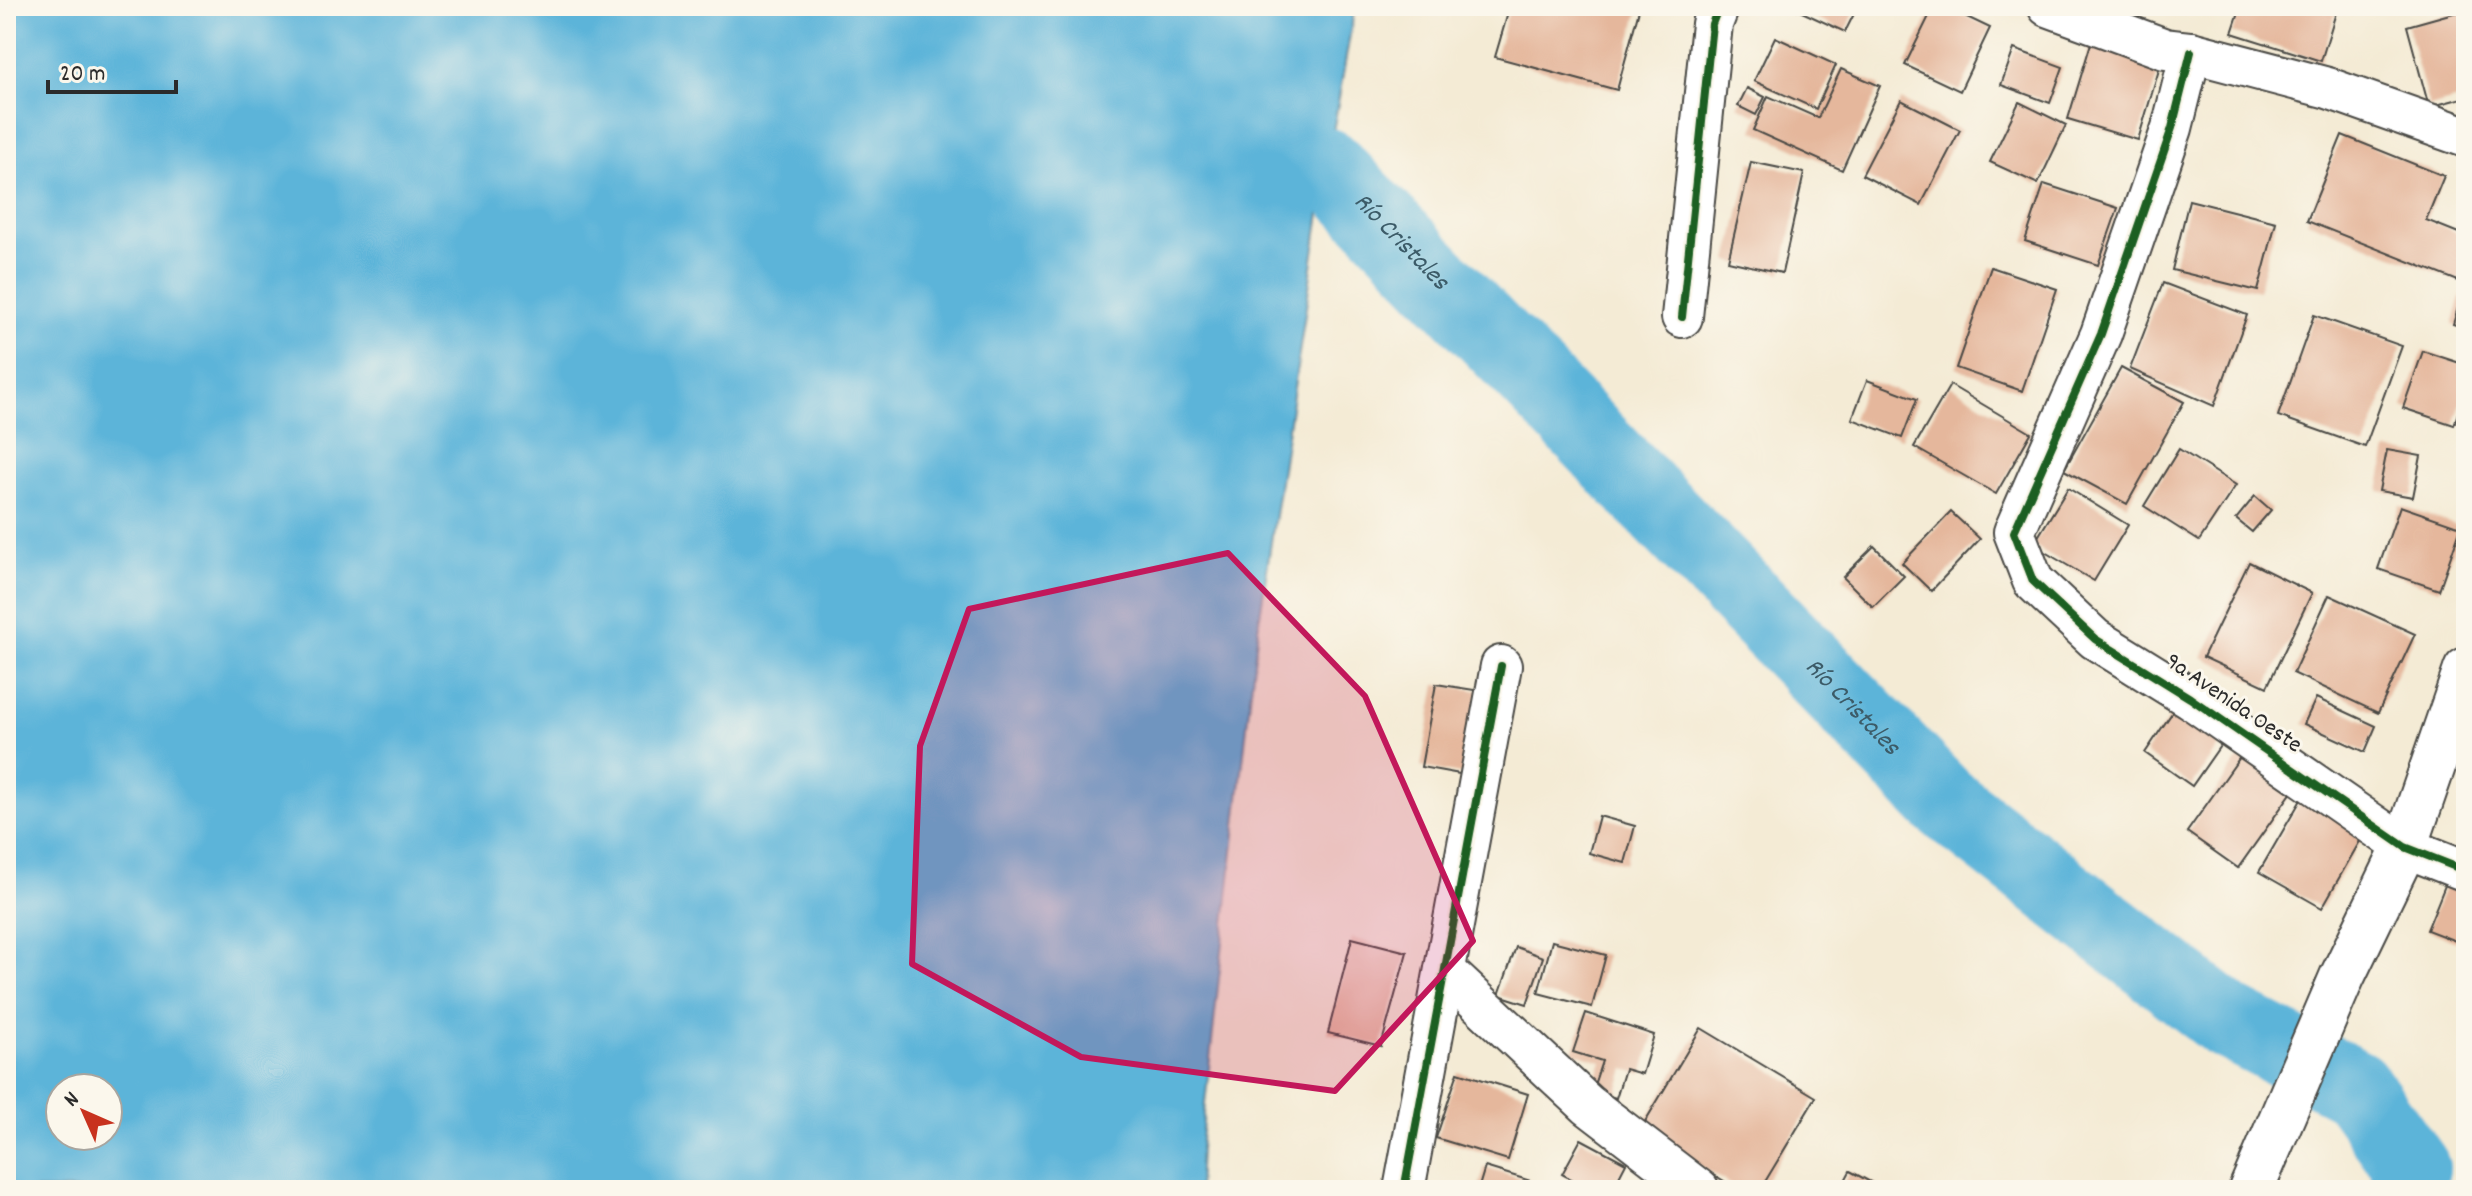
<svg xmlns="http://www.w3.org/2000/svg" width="2472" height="1196" viewBox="0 0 2472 1196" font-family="Dekko,sans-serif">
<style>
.water{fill:#5cb4d9;stroke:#447082;stroke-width:2;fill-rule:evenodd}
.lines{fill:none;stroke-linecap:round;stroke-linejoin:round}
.river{stroke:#5cb4d9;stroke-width:76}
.building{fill:#e5b79c}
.minor-casing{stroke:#494844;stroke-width:44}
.tertiary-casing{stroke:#494844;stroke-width:48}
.minor{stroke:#fff;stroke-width:40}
.tertiary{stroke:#fff;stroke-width:44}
.cycleway-casing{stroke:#fbf7ec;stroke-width:13}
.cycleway{stroke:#1b5e20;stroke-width:8}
.marked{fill:#c2185b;fill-opacity:0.2;stroke:#c2185b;stroke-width:6;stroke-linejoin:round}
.labels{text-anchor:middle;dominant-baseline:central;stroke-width:6;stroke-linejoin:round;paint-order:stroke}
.street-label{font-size:24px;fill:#2b2b2b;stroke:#fbf7ec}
.water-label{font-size:26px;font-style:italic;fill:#3c5b68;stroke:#fbf7ec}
</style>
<rect width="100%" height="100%" fill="#fbf7ec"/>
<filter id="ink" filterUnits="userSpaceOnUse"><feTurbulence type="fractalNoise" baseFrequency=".0125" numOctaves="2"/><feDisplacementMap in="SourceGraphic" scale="16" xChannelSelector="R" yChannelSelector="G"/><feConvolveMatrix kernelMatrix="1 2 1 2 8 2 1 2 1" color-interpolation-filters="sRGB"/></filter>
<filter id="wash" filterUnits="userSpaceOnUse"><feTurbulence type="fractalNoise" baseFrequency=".006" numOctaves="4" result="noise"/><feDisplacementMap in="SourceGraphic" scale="32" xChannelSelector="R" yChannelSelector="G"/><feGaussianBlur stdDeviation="1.8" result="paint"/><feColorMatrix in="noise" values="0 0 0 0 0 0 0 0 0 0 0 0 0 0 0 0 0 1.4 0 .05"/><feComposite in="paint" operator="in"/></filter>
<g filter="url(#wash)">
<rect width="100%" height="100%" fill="#f4ebd5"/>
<path class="water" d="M6 6H1355L1327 166 1257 636 1200 1149 1198 1190H6ZM60 1088H108V1136H60Z"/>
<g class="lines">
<path class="river" id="s1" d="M1327 166 1943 801 2225 1020 2354 1087 2412 1168 2406 1190"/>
</g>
<g id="blocks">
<g class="building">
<polygon points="1510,6 1640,6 1617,90 1495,57"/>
<polygon points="1789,6 1858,6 1845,32"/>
<polygon points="1934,6 1944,6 1990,28 1960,91 1905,65"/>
<polygon points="2241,6 2338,6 2321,61 2232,33"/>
<polygon points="2464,10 2466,19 2466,97 2429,107 2407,26"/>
<polygon points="1775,37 1836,65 1816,109 1754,81"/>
<polygon points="2091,43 2161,63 2138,140 2068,119"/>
<polygon points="2014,49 2063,67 2050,103 2001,85"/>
<polygon points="1841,69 1880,86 1842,170 1753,130 1768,96 1818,118"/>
<polygon points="1747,88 1765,97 1756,115 1738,106"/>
<polygon points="1901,100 1960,130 1921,205 1862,175"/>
<polygon points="2019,102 2066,125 2038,184 1990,162"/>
<polygon points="2342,135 2444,176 2426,220 2466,236 2466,262 2458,281 2307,221"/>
<polygon points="1751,162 1804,173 1782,273 1728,261"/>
<polygon points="2044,184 2118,208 2098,265 2025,241"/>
<polygon points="2189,200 2276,222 2258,291 2172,270"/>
<polygon points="1991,267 2057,289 2022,391 1956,368"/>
<polygon points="2163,283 2247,315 2214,406 2130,369"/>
<polygon points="2465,285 2466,286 2466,328 2453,324"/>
<polygon points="2314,315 2402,346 2365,447 2278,416"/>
<polygon points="2423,351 2466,365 2466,389 2454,425 2403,408"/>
<polygon points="2121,368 2184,402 2127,504 2064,470"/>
<polygon points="1867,380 1917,399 1902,438 1852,419"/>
<polygon points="1950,385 2031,433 1996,494 1914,447"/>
<polygon points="2179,449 2236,485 2199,541 2144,506"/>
<polygon points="2387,450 2421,456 2413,497 2379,491"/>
<polygon points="2068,488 2128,525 2094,581 2033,545"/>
<polygon points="2255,496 2271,510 2252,532 2236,519"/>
<polygon points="2400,506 2461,527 2439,590 2378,569"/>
<polygon points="1951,512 1980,539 1931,591 1902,563"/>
<polygon points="1874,546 1904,576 1873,607 1843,577"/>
<polygon points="2249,562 2312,593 2267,687 2203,657"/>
<polygon points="2329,595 2415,634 2378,713 2293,673"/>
<polygon points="1436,684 1487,692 1471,776 1421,767"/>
<polygon points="2316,698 2376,726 2365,752 2304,724"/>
<polygon points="2174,710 2222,743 2192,786 2145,753"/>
<polygon points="2243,753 2294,789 2238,868 2187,832"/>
<polygon points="2302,798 2364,834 2322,908 2259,872"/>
<polygon points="1599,816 1635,826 1625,863 1589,853"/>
<polygon points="2448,878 2466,885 2466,945 2427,930"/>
<polygon points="1352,938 1407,952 1381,1046 1328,1033"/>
<polygon points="1552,941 1606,955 1592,1007 1538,993"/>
<polygon points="1516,947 1543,957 1527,1004 1499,995"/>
<polygon points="1586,1013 1654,1035 1642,1074 1625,1069 1616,1098 1592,1091 1602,1061 1573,1052"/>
<polygon points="1701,1028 1816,1097 1760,1190 1739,1190 1640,1130"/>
<polygon points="1458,1072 1528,1094 1508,1160 1436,1138"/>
<polygon points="1581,1139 1626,1163 1612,1190 1591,1190 1562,1174"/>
<polygon points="1485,1167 1534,1182 1532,1190 1478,1190"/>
<polygon points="1850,1171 1885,1190 1840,1190"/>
</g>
</g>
</g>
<g filter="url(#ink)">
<use href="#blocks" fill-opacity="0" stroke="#494844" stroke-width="2"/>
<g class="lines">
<defs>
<g id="minor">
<polyline points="2048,6 2165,49 2191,52 2328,88 2466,137"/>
<polyline points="2191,52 2172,128 2101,334 2014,532 2033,581 2095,639 2190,698 2405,847 2466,871"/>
<polyline points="1682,317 1712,24 1719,6"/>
<polyline points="1445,971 1588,1105 1699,1190"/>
<polyline points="1404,1190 1501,666"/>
</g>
<polyline id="tertiary" points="2251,1190 2342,977 2405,847 2466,670"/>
</defs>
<use href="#minor" class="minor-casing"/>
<use href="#tertiary" class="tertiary-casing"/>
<use href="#minor" class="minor"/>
<use href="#tertiary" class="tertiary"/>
<defs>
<g id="cycleway">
<polyline points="2191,52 2172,128 2101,334 2014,532 2033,581 2095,639 2190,698 2405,847 2466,871"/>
<polyline points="1682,317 1712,24 1719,6"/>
<polyline points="1404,1190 1501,666"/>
</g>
</defs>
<use href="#cycleway" class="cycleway-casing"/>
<use href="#cycleway" class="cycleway"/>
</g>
</g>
<path class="marked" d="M1228 553 1365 696 1473 941 1335 1091 1081 1057 912 964 920 746 969 609Z"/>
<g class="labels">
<g class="street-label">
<text transform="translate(2233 704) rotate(34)">9a Avenida Oeste</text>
</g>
<g class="water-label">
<text stroke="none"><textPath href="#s1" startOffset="106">Río Cristales</textPath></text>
<text stroke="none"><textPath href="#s1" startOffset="754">Río Cristales</textPath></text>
</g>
</g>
<rect width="2472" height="1196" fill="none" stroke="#fbf7ec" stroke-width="32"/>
<g transform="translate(84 1112) rotate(315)"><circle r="38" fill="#fbf7ec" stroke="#a8a59f" stroke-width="2"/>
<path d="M0-6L14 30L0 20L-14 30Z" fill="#c8321e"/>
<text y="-12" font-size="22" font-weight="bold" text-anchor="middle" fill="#2b2b2b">N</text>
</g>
<path d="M48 80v12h128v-12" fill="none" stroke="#2b2b2b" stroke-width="4"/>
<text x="60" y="80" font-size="24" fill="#2b2b2b" stroke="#fbf7ec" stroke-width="6" paint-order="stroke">20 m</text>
</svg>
